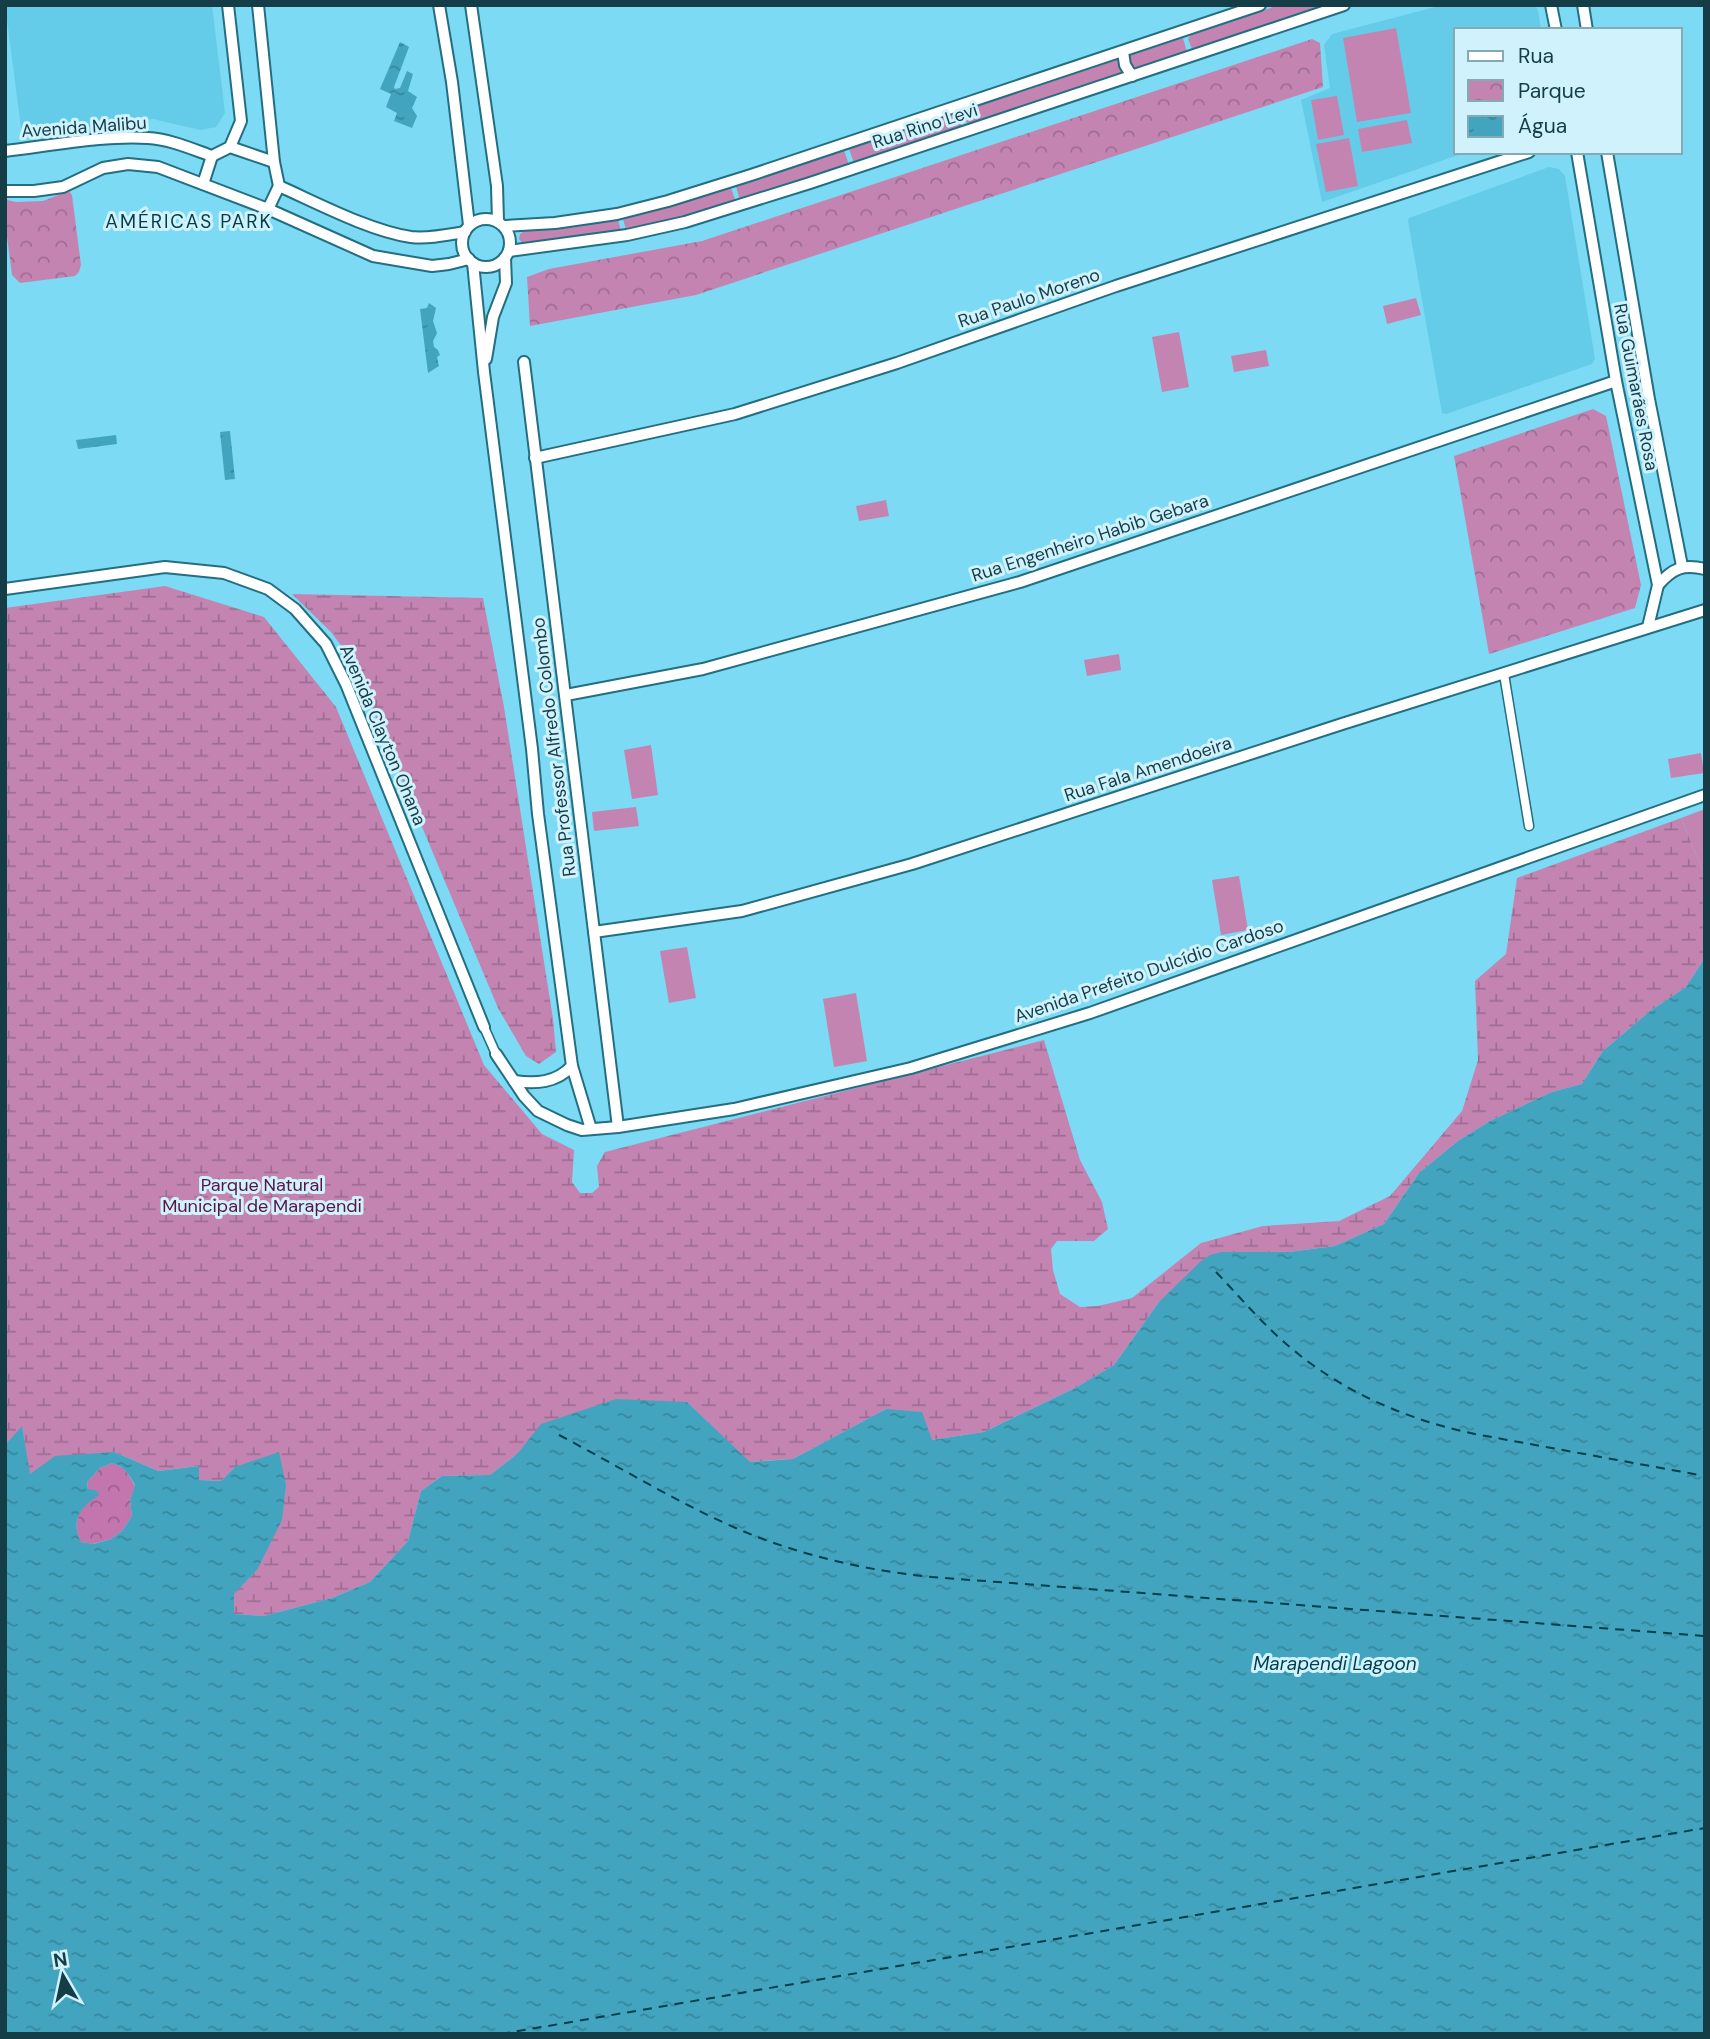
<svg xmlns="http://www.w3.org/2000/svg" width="1710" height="2039" viewBox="0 0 1710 2039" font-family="'DM Sans',sans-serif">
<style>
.built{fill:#64cce8}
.grass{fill:#c484b2}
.forest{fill:url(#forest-crowns)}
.wetland{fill:url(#wetland-marsh)}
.park{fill:url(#park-crowns)}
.water{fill:url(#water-ripples);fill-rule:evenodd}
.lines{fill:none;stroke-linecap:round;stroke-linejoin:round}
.ferry{stroke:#013f4d;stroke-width:2;stroke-dasharray:9 7;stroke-linecap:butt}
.pedestrian-casing{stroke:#236e81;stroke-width:11}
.minor-casing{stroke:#236e81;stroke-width:14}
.pedestrian{stroke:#fff;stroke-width:8}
.minor{stroke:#fff;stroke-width:10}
.labels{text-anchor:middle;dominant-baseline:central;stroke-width:6;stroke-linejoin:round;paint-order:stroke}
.street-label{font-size:18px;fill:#143d48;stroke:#cff2fc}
.park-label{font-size:18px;fill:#581149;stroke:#cff2fc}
.neighbourhood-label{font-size:19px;letter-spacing:2px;fill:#033d49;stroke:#cff2fc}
.water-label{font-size:19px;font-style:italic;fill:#013f4d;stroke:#cff2fc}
</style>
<defs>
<pattern id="forest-crowns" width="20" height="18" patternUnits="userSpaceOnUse" patternTransform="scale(1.75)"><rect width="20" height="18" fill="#c375ae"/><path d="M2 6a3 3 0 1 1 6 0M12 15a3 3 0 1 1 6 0" fill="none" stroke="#9d6190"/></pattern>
<pattern id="wetland-marsh" width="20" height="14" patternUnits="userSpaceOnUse" patternTransform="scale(1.75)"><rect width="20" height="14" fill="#c484b2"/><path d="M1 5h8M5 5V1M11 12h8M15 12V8" fill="none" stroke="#9e6d93"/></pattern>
<pattern id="park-crowns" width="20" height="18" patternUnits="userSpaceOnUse" patternTransform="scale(1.75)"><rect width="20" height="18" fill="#c484b2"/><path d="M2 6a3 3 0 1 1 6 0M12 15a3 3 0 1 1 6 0" fill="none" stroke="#9e6d93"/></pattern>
<pattern id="water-ripples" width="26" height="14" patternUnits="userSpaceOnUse" patternTransform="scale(1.75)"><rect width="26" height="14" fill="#42a4be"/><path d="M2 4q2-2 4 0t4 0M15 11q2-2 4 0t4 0" fill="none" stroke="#36879c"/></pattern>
</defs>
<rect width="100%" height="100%" fill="#7cdaf4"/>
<g class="built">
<polygon points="5,5 212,5 225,113 216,127 200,130 153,119 22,135"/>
<polygon points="1443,5 1535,5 1538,10 1541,30 1456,30 1456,152 1467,152 1322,202 1301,100 1330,88 1324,45 1332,34"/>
<polygon points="1549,167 1559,169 1565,176 1595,359 1592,364 1446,414 1442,413 1408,221 1409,218"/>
</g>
<g class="grass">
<polygon points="1279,5 1330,5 1198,49 1192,49 1188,39 1191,35"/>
<polygon points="1396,28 1411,113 1357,122 1343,38"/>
<polygon points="1183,38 1187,52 1136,70 1129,64 1129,55"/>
<polygon points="1119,59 1126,73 968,126 962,110"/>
<polygon points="1337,96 1344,135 1318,140 1311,100"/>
<polygon points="957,112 962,127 854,163 849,149"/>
<polygon points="1407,120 1412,143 1362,152 1358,129"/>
<polygon points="1349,138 1358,186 1326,192 1316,144"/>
<polygon points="844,150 849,165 740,201 736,186"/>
<polygon points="731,188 736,202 659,223 626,230 622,215"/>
<polygon points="617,216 621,231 524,245 519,239 520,234 526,230"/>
<polygon points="1416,298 1421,315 1387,324 1383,306"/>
<polygon points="1179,332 1189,387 1162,392 1152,337"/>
<polygon points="1266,350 1269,366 1234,372 1231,356"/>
<polygon points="886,500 889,516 859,521 856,506"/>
<polygon points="1119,654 1121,670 1087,676 1084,660"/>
<polygon points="651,745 658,795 632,799 624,750"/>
<polygon points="1701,753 1704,773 1671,778 1668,759"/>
<polygon points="636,807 639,826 594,831 592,812"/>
<polygon points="1705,809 1705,868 1702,869 1681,818"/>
<polygon points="1239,876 1248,930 1221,935 1212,880"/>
<polygon points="687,947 696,998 669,1003 660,951"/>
<polygon points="856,993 867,1061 834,1067 823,999"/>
</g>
<path class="forest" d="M112 1463C125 1466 129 1475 135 1486L130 1501 132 1516 122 1531 111 1539 93 1544 81 1542C72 1526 77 1512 90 1500L87 1482 100 1468Z"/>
<g class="wetland">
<polygon points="165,586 264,617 336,707 484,1065 542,1134 574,1150 572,1182 580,1193 592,1193 599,1187 597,1166 605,1152 1044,1040 1080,1160 1102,1202 1108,1229 1094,1241 1057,1241 1051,1249 1053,1270 1060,1294 1080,1307 1098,1306 1132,1298 1201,1243 1263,1226 1339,1221 1390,1196 1462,1111 1478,1060 1475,981 1506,954 1517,878 1681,818 1702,869 1705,868 1705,958 1686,987 1650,1011 1603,1051 1582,1084 1552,1092 1490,1121 1458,1141 1419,1173 1384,1224 1335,1246 1289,1252 1225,1253 1159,1302 1114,1365 1077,1387 984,1432 932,1440 886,1409 793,1459 749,1462 687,1402 538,1429 517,1454 490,1475 442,1476 421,1491 408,1541 370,1582 332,1598 264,1616 234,1614 234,1593 257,1570 235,1467 221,1481 199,1480 198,1466 158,1471 114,1452 29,1474 22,1427 5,1445 5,608"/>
<polygon points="292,594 483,598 504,707 553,1019 556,1052 539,1064 526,1056 498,1008 352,660 331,632"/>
</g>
<g class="park">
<polygon points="1312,39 1320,43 1323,87 696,295 530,326 527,277 549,269 702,241"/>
<polygon points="69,191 72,195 81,265 79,272 75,276 20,283 12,275 5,221 5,202 7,200 16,202 43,201"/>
<polygon points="1593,409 1606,416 1641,585 1635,608 1489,654 1454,456"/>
</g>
<g class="water">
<polygon points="400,42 409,47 394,87 395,89 400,88 407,71 413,74 408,91 417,97 412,108 417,116 412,128 394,121 397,113 386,107 391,94 380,89"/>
<polygon points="429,303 436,308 433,321 437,333 433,341 434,347 438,350 440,355 437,357 439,366 428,373 420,309 427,308"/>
<polygon points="230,431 235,479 225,480 220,432"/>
<polygon points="116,435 117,444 78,449 76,440"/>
<path d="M1705 958V2034H5V1445L22 1426 30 1474 55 1456 114 1452 158 1471 199 1466V1480L221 1481 235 1467 279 1452 286 1485 282 1520 257 1570 234 1594V1614L264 1616 332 1598 370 1582 408 1541 421 1491 442 1476 490 1475 517 1454 541 1424 616 1399 687 1402 750 1462 793 1459 886 1409 922 1412 932 1440 984 1432 1077 1387 1114 1365 1159 1302 1200 1262 1210 1255 1221 1252H1289L1335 1246 1384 1224 1419 1173 1458 1141 1490 1121 1552 1092 1582 1084 1603 1051 1650 1011 1686 987ZM112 1463C125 1466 129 1475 135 1485L130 1501 132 1516 122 1531 111 1539 94 1544 81 1542C70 1521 80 1506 100 1495L95 1490 88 1489 87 1482 100 1468Z"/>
</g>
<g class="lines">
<g class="ferry">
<path d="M1216 1272C1239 1296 1259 1320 1284 1342 1338 1390 1404 1419 1475 1434L1705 1476"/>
<path d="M559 1435C624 1469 687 1509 755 1536 812 1558 871 1571 932 1577L1705 1636"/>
<polyline points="501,2034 1705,1828"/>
</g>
<defs>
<g id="pedestrian">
<polyline points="1504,674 1529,826"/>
<polyline points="484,1027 496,1054"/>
</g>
<g id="minor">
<polyline points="228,5 241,121 230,147"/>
<polyline points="258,5 274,162"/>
<polyline points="439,5 452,82 469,225"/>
<polyline points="471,5 497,186 498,221"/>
<polyline points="1551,5 1556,30"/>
<polyline points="1583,5 1587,30"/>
<polyline points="1123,52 1125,65 1132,76"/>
<path d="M5 151C49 146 104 135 148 138 169 139 192 149 212 156L230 147 274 162 279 186"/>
<polyline points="1577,152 1616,381 1658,585 1648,627"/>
<polyline points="1607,152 1649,399 1682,566"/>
<polyline points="203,184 212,156"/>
<path d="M279 186C317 203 370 231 411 237 428 239 447 235 465 232"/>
<polyline points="5,191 34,191 63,187 103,168 128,164 158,167 268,209 373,256 432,266 449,264 469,259"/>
<polyline points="268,209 279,186"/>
<circle cx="486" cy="243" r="24"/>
<polyline points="505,226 555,223 617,214 668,201 751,175 1260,5"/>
<polyline points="509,251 627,235 685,222 810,183 1344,5"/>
<polyline points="473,263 484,372 532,749 538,814 572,1066 591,1129"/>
<polyline points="486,359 493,317 506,283 505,258"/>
<polyline points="524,362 618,1127"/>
<polyline points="535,458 735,414 897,363 1116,286 1529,152"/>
<path d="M1658 585C1673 568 1683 564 1705 569"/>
<polyline points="5,589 165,567 224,573 268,589 295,609 326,644 346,684 484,1027"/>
<polyline points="566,695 703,669 1020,582 1616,381"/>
<polyline points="594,932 742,911 912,864 1342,724 1705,610"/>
<polyline points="496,1054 524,1096 538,1111 567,1125 582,1130 618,1127 734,1109 911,1068 1090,1013 1705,795"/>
<path d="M514 1081C536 1084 556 1083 572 1066"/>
</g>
</defs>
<use href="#pedestrian" class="pedestrian-casing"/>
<use href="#minor" class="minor-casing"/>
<use href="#pedestrian" class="pedestrian"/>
<use href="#minor" class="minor"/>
</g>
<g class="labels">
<g class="street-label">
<text transform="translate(925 126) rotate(-18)">Rua Rino Levi</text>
<text transform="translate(84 127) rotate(-4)">Avenida Malibu</text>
<text transform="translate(1029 298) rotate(-19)">Rua Paulo Moreno</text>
<text transform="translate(1636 387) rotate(79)">Rua Guimarães Rosa</text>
<text transform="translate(1090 538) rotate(-18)">Rua Engenheiro Habib Gebara</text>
<text transform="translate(383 735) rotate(67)">Avenida Clayton Ohana</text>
<text transform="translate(554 747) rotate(-97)">Rua Professor Alfredo Colombo</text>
<text transform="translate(1148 769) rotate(-18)">Rua Fala Amendoeira</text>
<text transform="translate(1149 971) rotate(-19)">Avenida Prefeito Dulcídio Cardoso</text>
</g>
<g class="park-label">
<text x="262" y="1185">Parque Natural<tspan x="262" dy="21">Municipal de Marapendi</tspan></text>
</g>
<g class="neighbourhood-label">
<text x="189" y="221">AMÉRICAS PARK</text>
</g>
<g class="water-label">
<text x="1335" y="1663">Marapendi Lagoon</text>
</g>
</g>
<rect width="1710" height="2039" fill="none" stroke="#143d48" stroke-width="14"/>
<rect x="1454" y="28" width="228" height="126" fill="#cff2fc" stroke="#84aab4" stroke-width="2"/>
<rect x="1468" y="51" width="35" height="10" fill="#ffffff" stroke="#84aab4" stroke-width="2"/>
<text x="1518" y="63" font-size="21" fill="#143d48">Rua</text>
<rect x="1468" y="80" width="35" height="21" fill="url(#park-crowns)" stroke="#84aab4" stroke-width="2"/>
<text x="1518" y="98" font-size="21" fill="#143d48">Parque</text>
<rect x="1468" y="116" width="35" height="21" fill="url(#water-ripples)" stroke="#84aab4" stroke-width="2"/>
<text x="1518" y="133" font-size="21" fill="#143d48">Água</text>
<g transform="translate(63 1976) rotate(351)" stroke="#cff2fc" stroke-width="5" paint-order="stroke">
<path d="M0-5L12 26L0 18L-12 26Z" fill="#143d48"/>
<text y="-10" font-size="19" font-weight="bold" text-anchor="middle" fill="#143d48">N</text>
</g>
</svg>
